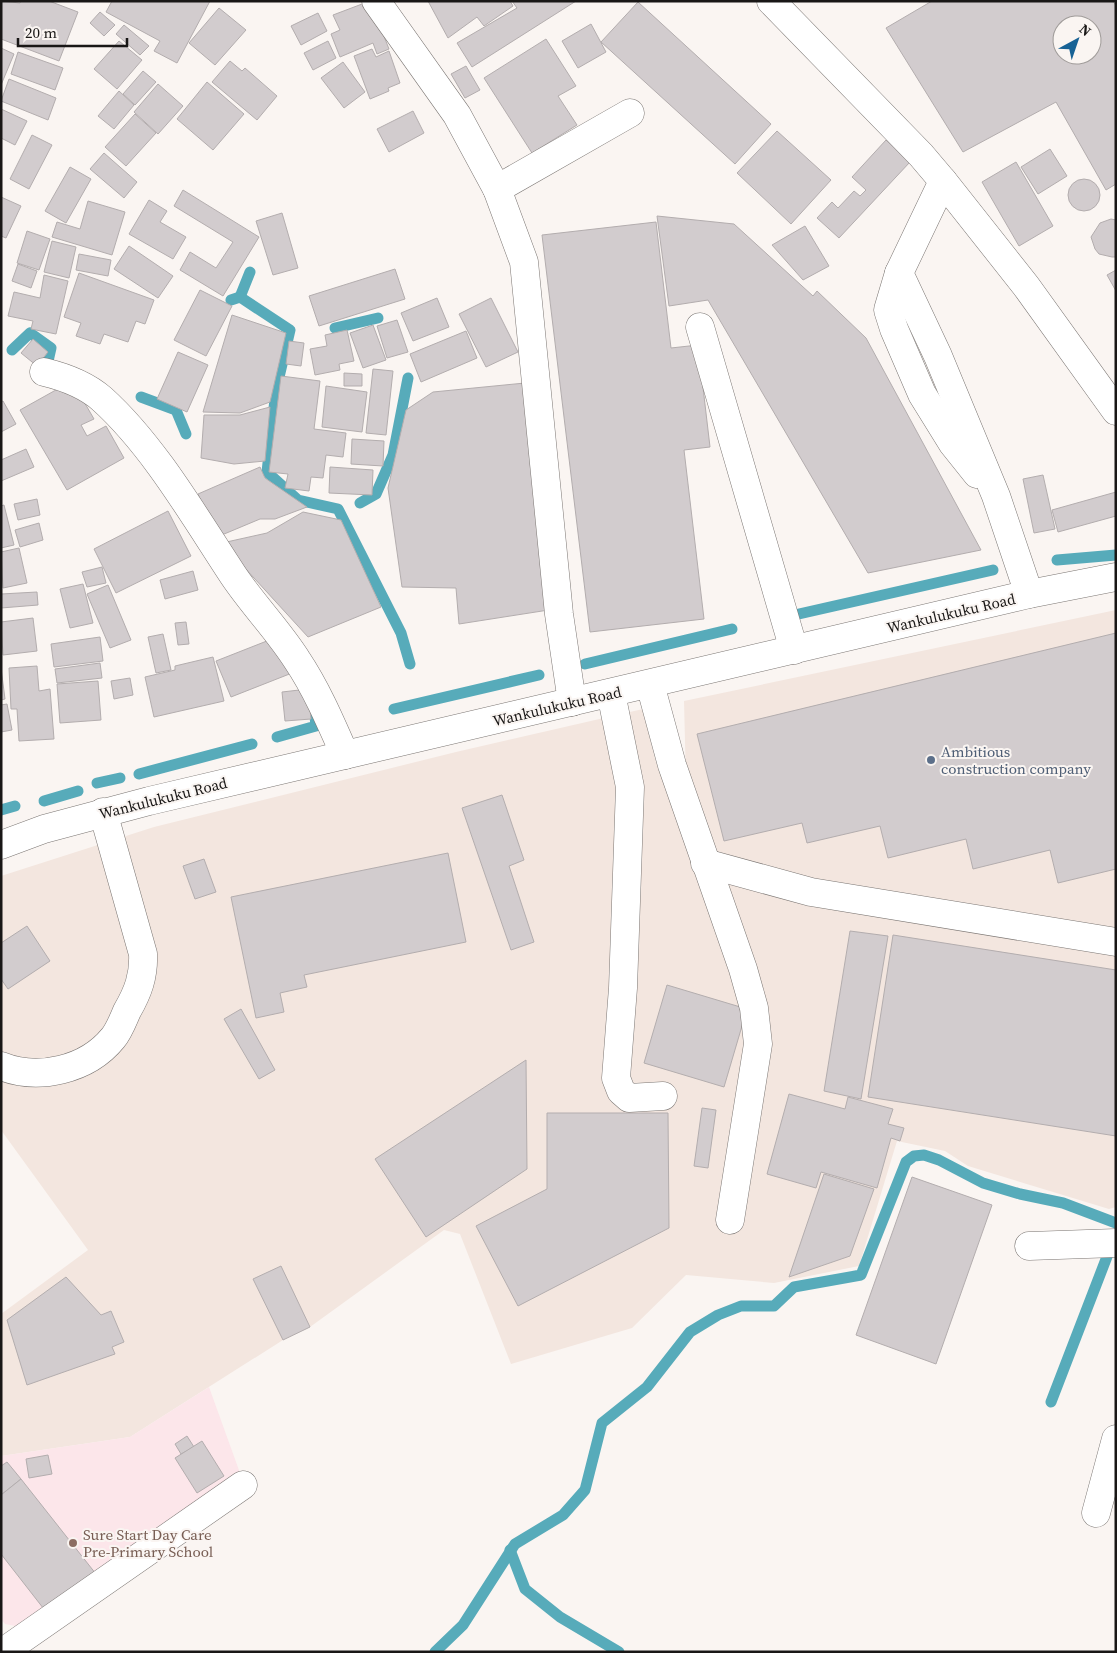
<svg xmlns="http://www.w3.org/2000/svg" width="1117" height="1653" viewBox="0 0 1117 1653" font-family="'Source Serif 4',serif">
<style>
.built{fill:#f3e6df}
.education{fill:#fce6ea}
.lines{fill:none;stroke-linecap:round;stroke-linejoin:round}
.stream{stroke:#57abba;stroke-width:11}
.building{fill:#d2ccce;stroke:#b3adae;fill-rule:evenodd}
.minor-casing{stroke:#7b7673;stroke-width:29}
.major-casing{stroke:#7b7673;stroke-width:29}
.minor{stroke:#fff;stroke-width:28}
.major{stroke:#fff;stroke-width:28}
.service-dot{fill:#5c6f8a;stroke:#faf5f2;stroke-width:2}
.education-dot{fill:#8d6e63;stroke:#faf5f2;stroke-width:2}
.labels{text-anchor:middle;dominant-baseline:central;stroke-width:4;stroke-linejoin:round;paint-order:stroke}
.street-label{font-size:15px;fill:#191716;stroke:#faf5f2}
.service-label{font-size:15px;fill:#4e5e75;stroke:#faf5f2;text-anchor:start}
.education-label{font-size:15px;fill:#785e54;stroke:#faf5f2;text-anchor:start}
</style>
<rect width="100%" height="100%" fill="#faf5f2"/>
<polygon class="built" points="1116,610 1116,1207 1109,1209 968,1166 945,1151 897,1141 859,1266 774,1283 686,1275 632,1328 511,1364 460,1234 444,1230 310,1327 283,1340 130,1437 1,1456 1,1314 88,1250 1,1130 1,876 154,827 456,752 643,709 655,759 748,1006 686,781 684,701"/>
<polygon class="education" points="209,1387 240,1473 26,1628 5,1624 1,1619 1,1456 130,1437"/>
<g class="lines">
<g class="stream">
<polyline points="240,297 250,272"/>
<polyline points="231,300 240,297 290,330 276,390 267,472 298,500 338,509 401,633 410,664"/>
<polyline points="335,328 378,318"/>
<polyline points="12,350 30,333 51,348 46,370 50,371"/>
<polyline points="141,397 176,410 186,434"/>
<polyline points="360,503 376,494 393,455 408,378"/>
<polyline points="1057,560 1116,555"/>
<polyline points="790,616 993,570"/>
<polyline points="585,664 732,629"/>
<polyline points="394,709 539,675"/>
<polyline points="277,737 316,726 314,707"/>
<polyline points="139,774 252,744"/>
<polyline points="97,783 120,778"/>
<polyline points="44,801 78,791"/>
<polyline points="1,810 15,806"/>
<polyline points="1051,1402 1108,1254"/>
<polyline points="510,1550 525,1589 560,1617 619,1652"/>
<polyline points="435,1652 463,1625 515,1544 563,1515 585,1490 602,1423 647,1387 690,1332 718,1315 741,1306 774,1306 794,1287 861,1275 906,1162 914,1156 924,1155 939,1160 983,1183 1020,1194 1063,1203 1116,1223"/>
</g>
</g>
<g class="building">
<polygon points="1,1 20,3 21,1 49,1 78,12 59,61 1,39"/>
<polygon points="112,1 210,1 177,63 154,51 160,41 106,12"/>
<polygon points="370,1 389,49 377,54 373,43 340,57 331,34 340,30 333,15"/>
<polygon points="428,1 510,1 513,6 484,26 477,17 448,38"/>
<polygon points="512,1 576,1 472,67 457,43 517,8"/>
<path d="M932 1H1113L1116 6V184L1106 190 1056 102 963 152 886 28ZM1062 25H1092V55H1062Z"/>
<polygon points="638,2 771,124 735,164 601,42"/>
<polygon points="219,8 246,30 215,65 189,43"/>
<polygon points="100,12 115,25 104,36 90,23"/>
<polygon points="318,13 327,31 301,45 291,26"/>
<polygon points="591,24 606,52 578,68 562,41"/>
<polygon points="124,25 149,46 140,55 116,34"/>
<polygon points="546,39 576,86 558,96 577,125 532,153 484,78"/>
<polygon points="119,41 142,60 117,89 94,69"/>
<polygon points="328,41 336,58 313,70 304,53"/>
<polygon points="1,48 14,54 1,85"/>
<polygon points="372,49 376,57 389,51 400,83 388,88 389,91 370,99 354,56"/>
<polygon points="18,52 63,68 55,90 11,74"/>
<polygon points="230,61 242,71 245,68 277,96 257,120 212,82"/>
<polygon points="343,62 365,92 344,108 321,78"/>
<polygon points="466,66 480,90 465,98 451,74"/>
<polygon points="143,71 156,82 135,105 123,94"/>
<polygon points="9,79 56,98 48,120 1,101"/>
<polygon points="207,82 244,114 213,150 177,119"/>
<polygon points="158,84 183,106 158,134 134,112"/>
<polygon points="119,91 134,105 114,129 98,116"/>
<polygon points="1,109 27,121 15,145 1,138"/>
<polygon points="413,111 424,133 389,152 377,129"/>
<polygon points="135,114 156,133 126,166 105,147"/>
<polygon points="777,131 831,180 791,224 737,173"/>
<polygon points="32,135 52,145 29,189 10,179"/>
<polygon points="886,140 910,162 839,238 817,218 832,202 838,208 854,191 860,196 866,190 852,177"/>
<polygon points="1050,149 1067,176 1038,194 1021,167"/>
<polygon points="104,153 137,182 124,198 90,169"/>
<polygon points="1016,162 1053,226 1019,246 982,182"/>
<polygon points="70,167 91,179 66,223 45,211"/>
<circle cx="1084" cy="195" r="16"/>
<polygon points="183,190 259,237 223,296 180,270 190,252 216,268 233,242 174,206"/>
<polygon points="1,197 21,206 6,238 1,236"/>
<polygon points="149,200 167,211 160,222 186,237 173,259 129,234"/>
<polygon points="88,201 125,212 112,255 52,237 57,222 80,229"/>
<polygon points="282,213 298,268 273,275 256,221"/>
<polygon points="657,216 734,224 813,296 817,291 866,338 981,550 868,573 708,300 669,306"/>
<polygon points="1111,219 1116,220 1116,257 1112,257 1099,254 1095,249 1091,237 1100,223"/>
<polygon points="656,222 671,348 698,345 710,447 684,450 704,619 590,632 542,235"/>
<polygon points="805,226 829,266 803,280 772,245"/>
<polygon points="27,231 50,239 39,270 17,263"/>
<polygon points="52,241 76,247 69,278 44,272"/>
<polygon points="129,246 173,276 158,298 114,269"/>
<polygon points="79,254 111,260 108,276 76,270"/>
<polygon points="18,264 37,271 31,288 12,281"/>
<polygon points="395,269 405,299 319,326 309,296"/>
<polygon points="1116,270 1116,291 1107,275"/>
<polygon points="79,273 154,300 145,324 136,321 128,342 104,334 100,344 76,336 81,323 64,317"/>
<polygon points="44,275 68,281 56,334 31,329 33,321 8,316 14,292 40,298"/>
<polygon points="200,290 232,306 206,356 174,340"/>
<polygon points="437,298 449,327 413,341 401,313"/>
<polygon points="491,298 518,352 486,367 459,314"/>
<polygon points="232,315 286,333 270,402 240,413 203,412"/>
<polygon points="397,320 408,352 387,358 377,326"/>
<polygon points="373,325 386,360 363,368 350,333"/>
<polygon points="347,330 354,361 339,364 340,370 315,375 310,349 327,346 325,335"/>
<polygon points="466,331 477,358 421,382 410,354"/>
<polygon points="33,339 48,352 37,366 21,353"/>
<polygon points="289,341 304,343 301,366 286,364"/>
<polygon points="178,352 208,365 187,412 157,399"/>
<polygon points="373,369 393,371 386,435 366,433"/>
<polygon points="344,373 362,374 362,386 344,386"/>
<polygon points="281,376 320,381 314,429 346,433 343,457 326,455 323,478 311,477 309,491 285,488 288,474 269,472"/>
<polygon points="72,381 94,419 81,425 87,436 106,426 124,458 67,490 20,410"/>
<polygon points="525,383 555,609 459,624 456,588 402,587 388,488 406,410 433,392"/>
<polygon points="326,386 367,392 362,432 322,427"/>
<polygon points="3,401 16,424 1,432 1,402"/>
<polygon points="270,407 265,461 234,464 201,458 204,415 240,415"/>
<polygon points="352,439 384,441 383,466 351,464"/>
<polygon points="26,449 34,467 1,481 1,460"/>
<polygon points="260,467 265,478 307,507 275,519 260,519 217,537 198,494"/>
<polygon points="330,467 373,470 372,495 329,493"/>
<polygon points="1043,475 1055,529 1034,533 1023,479"/>
<polygon points="1116,492 1116,516 1058,532 1052,510"/>
<polygon points="37,499 40,515 18,520 14,504"/>
<polygon points="4,505 14,545 1,548 1,506"/>
<polygon points="168,511 191,556 116,593 94,549"/>
<polygon points="303,512 341,520 381,607 308,637 222,543 267,533"/>
<polygon points="39,523 43,540 20,547 15,530"/>
<polygon points="19,548 27,583 3,588 1,552"/>
<polygon points="102,567 106,583 87,587 82,572"/>
<polygon points="193,571 198,590 165,599 160,580"/>
<polygon points="83,584 93,623 70,628 60,589"/>
<polygon points="108,585 131,640 110,648 87,594"/>
<polygon points="37,592 38,605 1,608 1,594"/>
<polygon points="33,618 37,651 3,655 1,622"/>
<polygon points="186,622 189,644 178,645 175,623"/>
<polygon points="1116,633 1116,869 1058,883 1050,850 973,869 966,839 888,858 880,826 807,843 802,823 724,841 697,734"/>
<polygon points="163,634 171,670 156,673 148,637"/>
<polygon points="100,637 103,661 54,667 51,644"/>
<polygon points="277,637 292,673 231,697 216,661"/>
<polygon points="213,657 224,701 154,717 145,677 175,670 175,666"/>
<polygon points="100,663 102,678 57,683 55,669"/>
<polygon points="37,666 39,691 50,689 54,739 19,741 17,709 11,709 9,668"/>
<polygon points="1,668 5,699 1,700"/>
<polygon points="130,678 133,695 114,699 111,681"/>
<polygon points="98,681 101,720 60,723 57,684"/>
<polygon points="308,689 311,719 285,721 282,692"/>
<polygon points="7,704 12,730 1,732 1,705"/>
<polygon points="502,795 524,860 509,866 534,942 511,950 462,808"/>
<polygon points="448,853 466,942 304,975 307,987 280,993 284,1012 256,1018 231,897"/>
<polygon points="204,859 216,892 195,899 183,866"/>
<polygon points="27,926 50,961 8,989 1,979 1,943"/>
<polygon points="850,931 888,936 861,1099 824,1091"/>
<polygon points="893,935 1116,970 1116,1136 868,1097"/>
<polygon points="667,985 747,1009 724,1087 644,1063"/>
<polygon points="241,1009 275,1070 259,1079 224,1019"/>
<polygon points="526,1060 527,1169 426,1237 375,1159"/>
<polygon points="789,1094 845,1109 848,1097 893,1109 888,1124 904,1128 900,1141 891,1138 877,1188 821,1172 816,1188 767,1174"/>
<polygon points="702,1108 716,1110 708,1168 694,1166"/>
<polygon points="547,1113 668,1113 669,1228 518,1306 476,1226 547,1189"/>
<polygon points="824,1174 874,1189 850,1256 789,1277"/>
<polygon points="912,1177 992,1205 936,1364 856,1335"/>
<polygon points="281,1266 310,1327 283,1340 253,1279"/>
<polygon points="66,1277 101,1315 111,1311 124,1342 112,1347 115,1354 27,1385 7,1320"/>
<polygon points="187,1436 194,1447 181,1454 175,1444"/>
<polygon points="202,1441 224,1476 197,1493 175,1458"/>
<polygon points="48,1455 52,1474 29,1478 26,1459"/>
<polygon points="7,1462 21,1479 1,1495 1,1466"/>
<polygon points="21,1479 96,1574 47,1613 1,1554 1,1495"/>
</g>
<g class="lines">
<defs>
<g id="minor">
<polyline points="376,1 457,115 497,189 524,262 559,614 572,702"/>
<polyline points="771,1 921,155 943,181 899,273 938,356 996,496 1029,594"/>
<polyline points="943,181 1026,286 1116,411"/>
<polyline points="497,189 630,113"/>
<polyline points="899,273 888,310 894,329 922,394 953,444 977,474"/>
<polyline points="700,327 794,650"/>
<path d="M44 372C65 377 85 384 102 399 154 446 194 516 233 575 253 605 278 630 297 660 317 690 331 723 345 755"/>
<polyline points="650,684 672,765 743,969 754,1008 758,1044 730,1220"/>
<polyline points="611,693 630,787 623,988 616,1078 621,1091 629,1098 663,1096"/>
<polyline points="705,863 811,892 1116,942"/>
<path d="M1 1066C38 1081 87 1070 113 1038 119 1031 123 1020 127 1011 138 992 144 976 143 954L103 812"/>
<polyline points="1029,1246 1116,1243"/>
<polyline points="1096,1513 1116,1439"/>
<polyline points="6,1650 243,1485"/>
</g>
<polyline id="major" points="1,845 44,829 149,801 1029,594 1116,577"/>
</defs>
<use href="#minor" class="minor-casing"/>
<use href="#major" class="major-casing"/>
<use href="#minor" class="minor"/>
<use href="#major" class="major"/>
</g>
<circle class="service-dot" cx="931" cy="760" r="5"/>
<circle class="education-dot" cx="73" cy="1543" r="5"/>
<g class="labels">
<g class="street-label">
<text transform="translate(951 613) rotate(-13)">Wankulukuku Road</text>
<text transform="translate(557 706) rotate(-13)">Wankulukuku Road</text>
<text transform="translate(163 798) rotate(-14)">Wankulukuku Road</text>
</g>
<g class="service-label">
<text x="941" y="751">Ambitious<tspan x="941" dy="17">construction company</tspan></text>
</g>
<g class="education-label">
<text x="83" y="1534">Sure Start Day Care<tspan x="83" dy="17">Pre-Primary School</tspan></text>
</g>
</g>
<rect width="1117" height="1653" fill="none" stroke="#191716" stroke-width="5"/>
<g transform="translate(1077 40) rotate(40)"><circle r="24" fill="#faf5f2" stroke="#a09c9a"/>
<path d="M0-4L9 19L0 12L-9 19Z" fill="#176295"/>
<text y="-8" font-size="14" font-weight="bold" text-anchor="middle" fill="#191716">N</text>
</g>
<path d="M18 38v8h109v-8" fill="none" stroke="#191716" stroke-width="2.5"/>
<text x="25" y="38" font-size="15" fill="#191716" stroke="#faf5f2" stroke-width="4" paint-order="stroke">20 m</text>
</svg>
